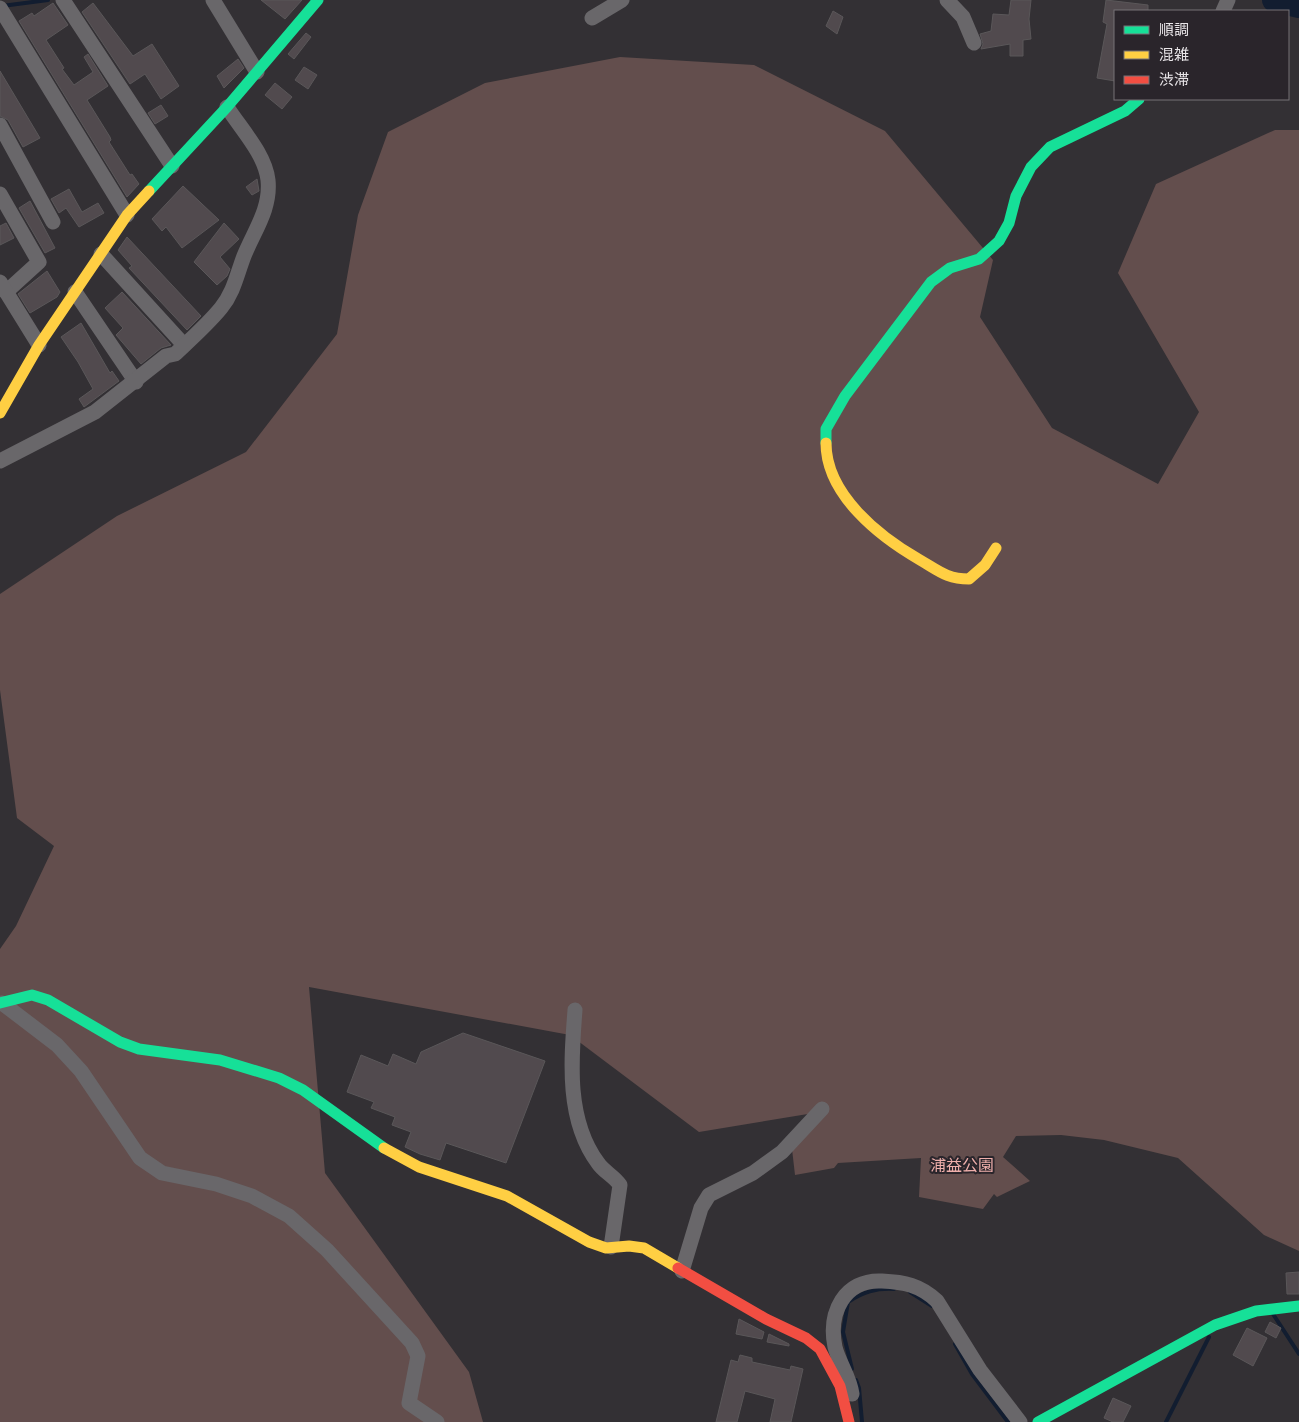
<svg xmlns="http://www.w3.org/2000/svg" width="1299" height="1422" viewBox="0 0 1299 1422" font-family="'Exo 2','Noto Sans JP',sans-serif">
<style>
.green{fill:#634e4d}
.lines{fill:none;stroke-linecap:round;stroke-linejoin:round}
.stream{stroke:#121d30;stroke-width:4}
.river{stroke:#121d30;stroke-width:24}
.building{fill:#514a4e;stroke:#5a5759}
.street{stroke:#69676a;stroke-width:15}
.fast{stroke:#16e098;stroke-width:11}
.slow{stroke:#ffcf43;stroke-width:11}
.jam{stroke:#f24e42;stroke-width:11}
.labels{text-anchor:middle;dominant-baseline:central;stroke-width:4;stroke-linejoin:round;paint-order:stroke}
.park-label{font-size:16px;fill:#efafab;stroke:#2a252b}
</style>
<rect width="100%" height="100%" fill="#333034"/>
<polygon class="green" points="620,57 754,65 885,131 993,260 980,317 1052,428 1158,484 1199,412 1118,273 1156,184 1275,130 1299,130 1299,1251 1264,1235 1178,1158 1104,1140 1061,1135 1016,1136 1003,1157 1030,1181 997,1197 994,1194 983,1209 919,1197 921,1158 838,1163 834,1168 795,1175 792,1149 826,1111 699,1132 570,1035 309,987 325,1173 469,1372 483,1422 0,1422 0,949 16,926 54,846 17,818 0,690 0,594 117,516 246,452 337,334 358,215 388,132 485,83"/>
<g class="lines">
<g class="stream">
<polyline points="2,6 48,0"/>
<polyline points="910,1292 932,1306"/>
<polyline points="1273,1314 1299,1354"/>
<polyline points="955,1344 972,1374 1008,1422"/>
<path d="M852 1369 843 1332 848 1302C863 1292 876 1288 894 1289"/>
<polyline points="856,1380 859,1388 862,1422"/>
<polyline points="1166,1422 1209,1337"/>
</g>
<polyline class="river" points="1274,0 1299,6"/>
</g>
<g class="building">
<polygon points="261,0 302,0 285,19"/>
<polygon points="1011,0 1031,0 1029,19 1031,39 1023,40 1023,56 1010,56 1010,44 981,49 983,44 980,34 991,31 993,14 1009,15"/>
<polygon points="1106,0 1148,5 1148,11 1115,11 1115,81 1097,78 1107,24 1103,22"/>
<polygon points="53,3 68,25 46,40 64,68 62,69 74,85 93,72 84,57 88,54 108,86 87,100 110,137 111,140 109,142 130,175 132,174 139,184 127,197 19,21 32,13 34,16"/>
<polygon points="93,3 133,56 152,44 179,86 161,99 145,74 130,84 82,12"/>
<polygon points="833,11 843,17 837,34 826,26"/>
<polygon points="306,33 311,37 294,59 288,54"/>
<polygon points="238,59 244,68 224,88 217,76"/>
<polygon points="304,67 317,75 308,89 295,80"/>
<polygon points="0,71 40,138 23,147 8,120 0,116"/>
<polygon points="275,83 292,97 282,109 265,95"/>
<polygon points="161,105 168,116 155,124 148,113"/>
<polygon points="257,179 259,191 252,195 246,187"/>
<polygon points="183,186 219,220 182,248 166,227 162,231 152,219"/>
<polygon points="69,189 82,212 98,203 104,213 79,227 66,208 59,213 51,199"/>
<polygon points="30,201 55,248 45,253 19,208"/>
<polygon points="6,223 14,238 0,245 0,226"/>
<polygon points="224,223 239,239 220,257 230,269 227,276 217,285 194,262"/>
<polygon points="127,237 201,316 187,330 129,268 132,266 118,250"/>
<polygon points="47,271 60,292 57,297 30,313 18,294"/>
<polygon points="122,292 171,345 161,348 141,364 116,335 123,328 105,308"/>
<polygon points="81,323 110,373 112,371 119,381 84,407 79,399 93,389 78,362 61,337"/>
<polygon points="463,1033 545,1061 506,1163 446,1143 440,1160 420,1154 405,1147 411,1132 392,1125 395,1117 371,1108 374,1102 347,1092 361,1055 388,1066 393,1054 416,1064 421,1052"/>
<polygon points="1299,1272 1299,1294 1287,1294 1286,1273"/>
<polygon points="739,1319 764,1332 762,1339 736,1334"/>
<polygon points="1270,1322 1281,1328 1276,1338 1265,1332"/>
<polygon points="1247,1328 1267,1338 1253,1366 1233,1355"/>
<polygon points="769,1334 789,1344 789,1346 767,1342"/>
<polygon points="740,1355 752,1358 752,1362 790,1370 791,1366 803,1369 791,1422 770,1422 775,1399 745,1391 737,1422 716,1422 731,1360 738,1362"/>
<polygon points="1113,1398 1131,1406 1123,1422 1113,1422 1104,1418"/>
</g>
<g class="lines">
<g class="street">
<polyline points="63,0 172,166"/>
<polyline points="213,0 257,72"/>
<polyline points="947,0 963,17 974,43"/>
<polyline points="0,8 127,215"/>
<polyline points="1223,11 1228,0"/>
<polyline points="592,18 622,0"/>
<polyline points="0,125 53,222"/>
<polyline points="0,194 39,262 6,292"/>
<polyline points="101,254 184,345"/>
<polyline points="0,282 39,345"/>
<polyline points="75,292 136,382"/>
<path d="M0 461 95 412 166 356 175 354C191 339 207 325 221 308 234 292 237 274 244 256 254 231 271 209 268 180 265 154 241 129 227 107"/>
<polyline points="2,1003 57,1045 81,1071 140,1158 162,1173 216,1184 252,1196 289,1216 327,1250 412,1343 418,1356 409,1403 437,1422"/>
<path d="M575 1010C571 1061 566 1120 598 1163 604 1172 614 1176 620 1185L611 1247"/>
<polyline points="682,1271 701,1208 709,1195 753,1173 782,1152 822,1109"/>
<path d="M852 1394C850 1377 839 1363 835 1347 828 1313 844 1279 882 1281 904 1282 920 1285 937 1301L980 1370 1020 1422"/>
</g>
<g class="fast">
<polyline points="149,191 227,107 318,0"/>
<polyline points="826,443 826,429 845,396 931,282 950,268 979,259 999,241 1009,223 1016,196 1031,167 1050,147 1125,111 1139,99"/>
<polyline points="0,1003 32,995 48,1000 120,1042 139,1049 220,1060 279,1078 303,1090 384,1148"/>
<polyline points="1038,1422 1215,1325 1256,1311 1299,1306"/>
</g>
<g class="slow">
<polyline points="0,413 39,345 127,215 149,191"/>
<path d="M826 443C826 495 880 537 920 560 939 571 947 579 969 579L985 565 996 548"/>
<polyline points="384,1148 419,1167 507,1196 589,1242 606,1248 629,1246 644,1248 678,1268"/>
</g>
<polyline class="jam" points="678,1268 766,1319 806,1338 820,1349 840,1386 849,1422"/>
</g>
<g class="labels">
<g class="park-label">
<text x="962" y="1164">浦益公園</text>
</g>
</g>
<rect x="1114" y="10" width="175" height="90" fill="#2a252b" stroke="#767277"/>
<rect x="1124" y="26" width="25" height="8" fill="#16e098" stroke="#767277"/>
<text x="1159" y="35" font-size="15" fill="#e9e6e9">順調</text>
<rect x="1124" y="51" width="25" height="8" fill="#ffcf43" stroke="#767277"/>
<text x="1159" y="60" font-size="15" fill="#e9e6e9">混雑</text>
<rect x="1124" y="76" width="25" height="8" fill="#f24e42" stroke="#767277"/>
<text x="1159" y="85" font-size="15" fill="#e9e6e9">渋滞</text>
</svg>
